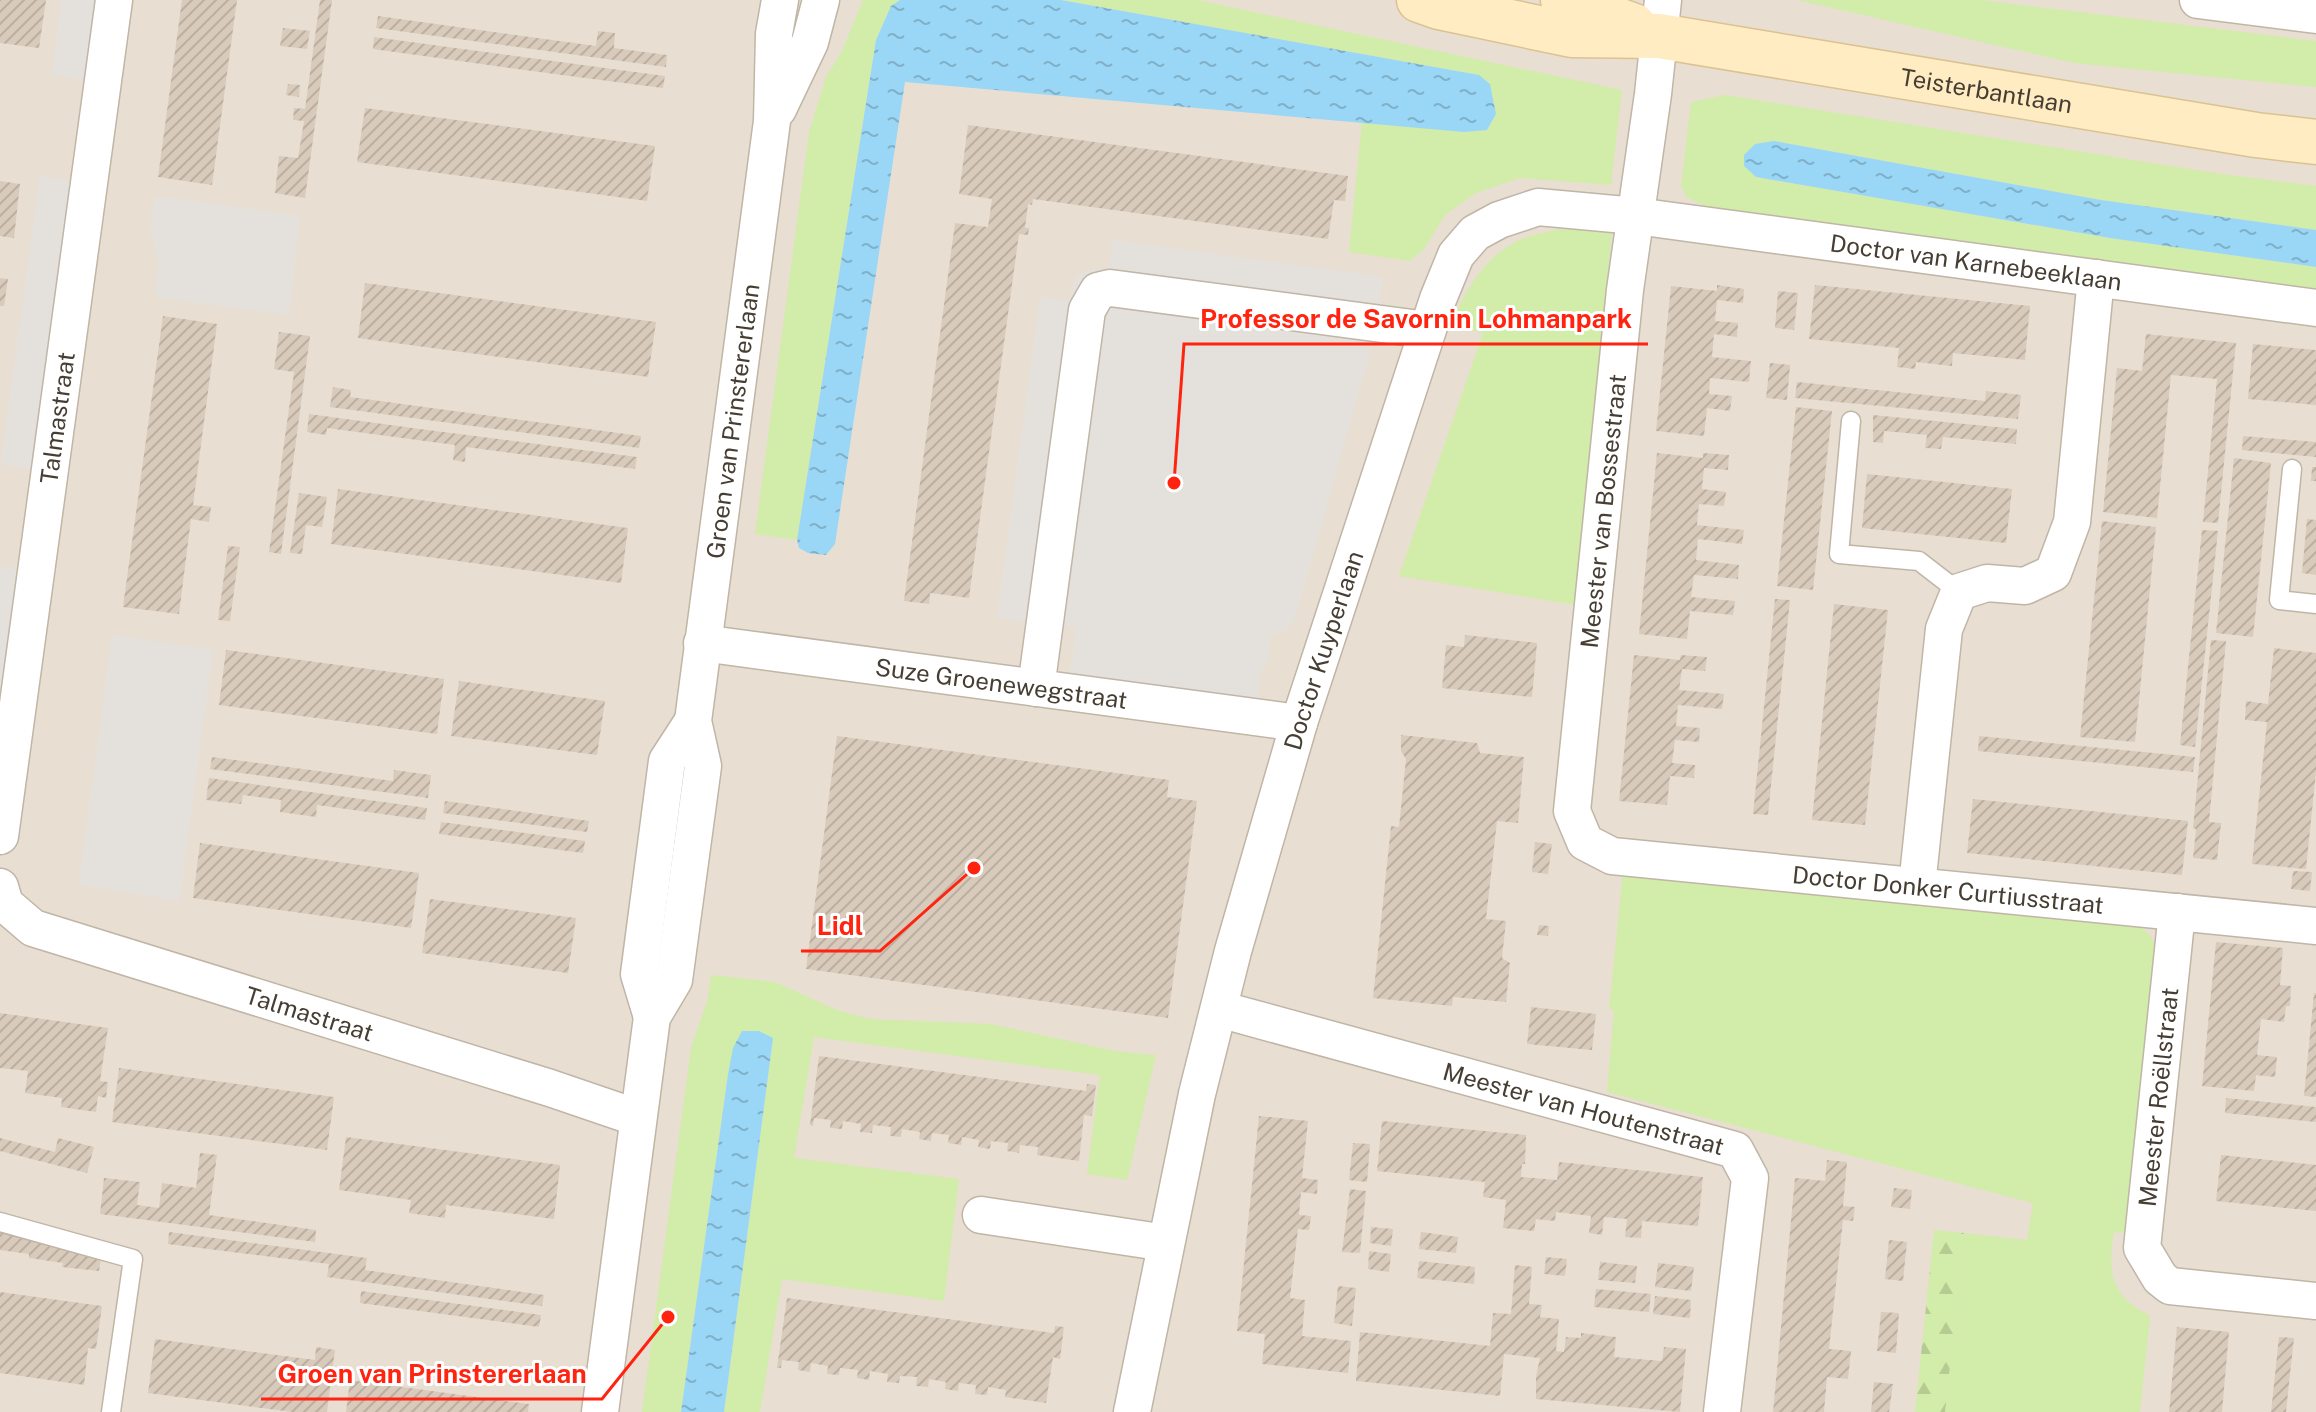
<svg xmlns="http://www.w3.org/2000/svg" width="2316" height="1412" viewBox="0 0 2316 1412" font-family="'Public Sans',sans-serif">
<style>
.residential{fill:#e8dfd2}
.grass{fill:#d2eca9}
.forest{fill:url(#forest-firs)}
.parking{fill:#e4e1dd}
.water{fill:url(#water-ripples)}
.building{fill:url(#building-hatch)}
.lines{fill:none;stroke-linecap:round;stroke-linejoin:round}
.service-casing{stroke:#c0b5a6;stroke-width:21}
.minor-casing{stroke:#c0b5a6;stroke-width:39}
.secondary-casing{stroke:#dbc391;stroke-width:47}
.service{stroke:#fff;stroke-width:18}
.minor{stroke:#fff;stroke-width:36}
.secondary{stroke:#ffecc3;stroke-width:44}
.labels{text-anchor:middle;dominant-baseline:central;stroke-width:6;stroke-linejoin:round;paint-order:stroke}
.street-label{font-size:24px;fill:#463e33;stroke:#fff}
.leader{fill:none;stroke:#ff2310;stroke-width:3}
.callout-dot{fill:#ff2310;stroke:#fff;stroke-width:3}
.callout-label{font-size:26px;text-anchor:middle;font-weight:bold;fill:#ff2310;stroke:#fff;stroke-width:6;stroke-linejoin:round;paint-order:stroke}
</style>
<defs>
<pattern id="forest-firs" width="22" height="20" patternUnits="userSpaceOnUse" patternTransform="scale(2)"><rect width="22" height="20" fill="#d2eca9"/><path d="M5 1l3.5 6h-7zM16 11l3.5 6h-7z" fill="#b6cb92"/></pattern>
<pattern id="water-ripples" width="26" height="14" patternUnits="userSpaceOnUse" patternTransform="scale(2)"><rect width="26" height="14" fill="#9ad7f6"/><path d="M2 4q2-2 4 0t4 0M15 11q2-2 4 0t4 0" fill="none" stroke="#7fb0c8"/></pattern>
<pattern id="building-hatch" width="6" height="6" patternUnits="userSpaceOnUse" patternTransform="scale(2)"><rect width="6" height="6" fill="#d9cbbb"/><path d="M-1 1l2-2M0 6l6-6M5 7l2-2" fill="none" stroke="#bcafa1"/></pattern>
</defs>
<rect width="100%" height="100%" fill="#f4eee4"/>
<rect class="residential" x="0" y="0" width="2316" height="1412"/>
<g class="grass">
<polygon points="863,0 900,0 891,6 876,40 797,540 755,534 809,132 826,77 841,53"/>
<polygon points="1061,0 1197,0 1622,90 1611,185 1520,178 1476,193 1445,215 1424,249 1410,261 1349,252 1362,121 1464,132 1487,130 1496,114 1490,84 1478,75"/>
<polygon points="1797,0 1981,0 2316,41 2316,87 2074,63"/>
<polygon points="1725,95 2215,173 2316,186 2316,230 2101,200 1774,141 1755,144 1756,177 2110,238 2316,267 2316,299 1716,211 1686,197 1681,186 1691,102"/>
<path d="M1558 229 1612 231 1576 605 1399 576 1483 333 1450 325C1465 292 1482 260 1515 242 1527 235 1545 233 1558 229Z"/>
<path d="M1623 871 2134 922 2149 934 2157 948 2128 1233 2114 1232C2107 1274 2111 1296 2150 1316L2140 1412H1945L1964 1233 2027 1240 2033 1203 1607 1092 1614 1010 1609 1009Z"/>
<polygon points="711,975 775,982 837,1010 870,1019 991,1024 1115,1051 1156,1055 1127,1180 1087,1174 1100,1075 814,1037 794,1158 959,1179 944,1301 782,1279 760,1412 724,1412 773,1038 728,1074 681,1412 642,1412 691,1048 708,998"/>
</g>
<polygon class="forest" points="1934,1230 1964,1233 1945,1412 1915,1412"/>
<g class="parking">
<polygon points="62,0 95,0 84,80 52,74"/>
<polygon points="40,176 71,181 31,469 1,464"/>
<polygon points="155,196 300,216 289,315 155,297 159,264 150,228"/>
<polygon points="1113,240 1383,277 1371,348 1295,619 1285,631 1271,635 1267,663 1261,669 1258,699 1070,674 1076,628 997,618 1040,297 1069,301 1072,285 1077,277 1086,270 1109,269"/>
<polygon points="0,567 18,570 0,704"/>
<polygon points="112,635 213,650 179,901 79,884"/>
</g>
<g class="water">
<polygon points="900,0 1061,0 1479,75 1490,84 1496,114 1487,130 1464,132 905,82 835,544 826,555 808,553 799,548 797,540 876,40 891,6"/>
<polygon points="1774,141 2101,200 2316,230 2316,267 2110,238 1756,177 1744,166 1744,155 1755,144"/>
<polygon points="742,1031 759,1031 773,1038 724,1412 681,1412 728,1074 733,1048"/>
</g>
<g class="building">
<polygon points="0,0 46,0 39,48 0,43"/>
<polygon points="182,0 237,0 212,185 158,177"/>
<polygon points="320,0 332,0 305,198 275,193 279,156 298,158 304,121 293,120 294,108 305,109"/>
<polygon points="378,16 596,46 598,31 615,33 614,48 667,55 666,67 376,28"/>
<polygon points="283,28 310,31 307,49 280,46"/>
<polygon points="374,37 448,47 665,76 663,88 554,74 373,49"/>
<polygon points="288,84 300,85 299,97 286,95"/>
<polygon points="365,108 655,146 647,201 357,162"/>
<polygon points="968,125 1348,176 1345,201 1334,200 1328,239 1033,199 1032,205 1028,204 1025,228 1029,228 1028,235 1019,234 969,598 930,593 929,604 904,601 955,223 988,227 992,199 959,194"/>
<polygon points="0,181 20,184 14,238 0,236"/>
<polygon points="0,278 8,279 4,306 0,306"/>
<polygon points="365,283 656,322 648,377 358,338"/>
<polygon points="1717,285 1744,289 1743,303 1717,300 1715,321 1738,323 1737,337 1714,334 1712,357 1751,361 1749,382 1710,378 1709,394 1732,396 1730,411 1707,408 1704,436 1656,431 1671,286 1717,291"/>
<polygon points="1815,285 2030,306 2025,360 1953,353 1952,366 1916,362 1915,369 1897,367 1899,348 1809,339"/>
<polygon points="1778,291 1798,293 1794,330 1775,328"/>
<polygon points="163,316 217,324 193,505 211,507 209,522 191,519 179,614 123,607"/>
<polygon points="279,332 310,336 281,554 269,552 294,372 274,369"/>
<polygon points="2146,334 2236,343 2218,523 2203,522 2217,379 2171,375 2157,518 2103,512 2117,368 2142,371"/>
<polygon points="2253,344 2316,350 2316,405 2248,399"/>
<polygon points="1770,363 1790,365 1787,400 1766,398"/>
<polygon points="1797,382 1985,401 1986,391 2021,395 2018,419 1795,398"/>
<polygon points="333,387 351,390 350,397 641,436 639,448 330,407"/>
<polygon points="1796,407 1832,411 1813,590 1777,586"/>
<polygon points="309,414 420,429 637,457 635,469 466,447 465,462 453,460 455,445 327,428 326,435 307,432"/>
<polygon points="1873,415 2017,429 2016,444 1943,437 1941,449 1925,448 1927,435 1884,431 1883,443 1873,442"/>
<polygon points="2243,436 2316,442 2316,457 2242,450"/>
<polygon points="1657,453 1703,458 1703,453 1729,455 1728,470 1704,468 1702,489 1726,492 1724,506 1699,504 1697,525 1744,530 1742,544 1698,539 1696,560 1739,565 1738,579 1694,575 1691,597 1735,601 1733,615 1690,611 1687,639 1639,634"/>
<polygon points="2234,458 2271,463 2253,637 2216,633"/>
<polygon points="2312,467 2316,467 2316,481 2311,481"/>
<polygon points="1867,474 2012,489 2006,543 1862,528"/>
<polygon points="338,489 628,528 621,583 331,544"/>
<polygon points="299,493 327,497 322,527 306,525 302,554 290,553"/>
<polygon points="2307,519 2316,520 2316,575 2302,573"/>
<polygon points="2102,521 2156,527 2135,742 2080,737"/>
<polygon points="2202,530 2218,531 2195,747 2180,745"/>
<polygon points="228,546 240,547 230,621 218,620"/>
<polygon points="1775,599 1790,600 1768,815 1753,814"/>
<polygon points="1834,604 1888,610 1865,825 1812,820"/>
<polygon points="1465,635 1537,643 1532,697 1442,688 1446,645 1464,647"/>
<polygon points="2211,640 2226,641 2209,822 2221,823 2217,860 2193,858 2196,829 2193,828"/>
<polygon points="2274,648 2316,653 2316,772 2306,869 2252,864 2267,722 2245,720 2246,701 2268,704"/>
<polygon points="226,650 444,679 437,734 219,705"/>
<polygon points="1634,655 1680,660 1681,655 1707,657 1705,671 1682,669 1679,690 1724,694 1722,709 1678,705 1676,726 1700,728 1699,742 1675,740 1672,763 1695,765 1694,778 1670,776 1667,805 1619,801"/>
<polygon points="459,681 605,701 597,755 451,736"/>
<polygon points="1401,735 1477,743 1480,753 1524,757 1518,823 1497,821 1486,919 1506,921 1502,958 1510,963 1506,1002 1453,997 1452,1006 1373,998 1391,826 1399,827 1406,759 1401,751"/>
<polygon points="837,736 1169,780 1167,797 1197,801 1168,1018 806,969"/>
<polygon points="1979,736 2195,757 2193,772 1978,751"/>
<polygon points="212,757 393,781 394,770 431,775 428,798 210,769"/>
<polygon points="209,778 427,808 425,820 317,805 316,817 280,812 281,800 243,795 241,804 206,800"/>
<polygon points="1973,799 2188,821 2182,875 1967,853"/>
<polygon points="445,801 589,821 587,832 443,813"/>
<polygon points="441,822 585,841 583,853 439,834"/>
<polygon points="1535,842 1552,844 1548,874 1532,872"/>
<polygon points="200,843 419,873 411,928 193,898"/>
<polygon points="2293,871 2312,872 2310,891 2291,889"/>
<polygon points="430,899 576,918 568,973 422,953"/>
<polygon points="1539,925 1549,926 1548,936 1537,935"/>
<polygon points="2216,942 2283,948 2280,985 2291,986 2290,1006 2286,1006 2284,1022 2261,1019 2257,1055 2277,1057 2275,1077 2256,1075 2254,1091 2202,1086"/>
<polygon points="2314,993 2316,993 2316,1097 2304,1096"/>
<polygon points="1531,1007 1596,1014 1592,1050 1527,1044"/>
<polygon points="0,1013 108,1028 100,1081 108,1082 106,1098 98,1096 96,1112 61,1107 62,1098 25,1093 28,1071 0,1068"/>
<polygon points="819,1056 1086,1091 1087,1084 1096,1085 1092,1116 1084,1115 1079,1161 1037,1155 1038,1147 1020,1145 1019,1153 1007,1151 1008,1143 991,1141 990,1149 978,1147 979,1140 962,1137 961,1145 948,1143 949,1135 932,1133 931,1141 919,1139 920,1132 902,1129 901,1137 890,1136 891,1127 873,1125 872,1133 860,1132 861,1124 843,1121 842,1129 830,1128 831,1120 814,1118 813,1126 810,1125"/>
<polygon points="119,1068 334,1097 327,1150 112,1122"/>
<polygon points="2226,1098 2316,1107 2316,1122 2225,1113"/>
<polygon points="1259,1116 1308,1121 1302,1178 1318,1180 1317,1194 1301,1192 1299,1215 1311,1216 1309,1230 1298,1229 1290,1298 1305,1300 1302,1336 1351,1341 1348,1373 1262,1364 1265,1334 1237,1331"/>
<polygon points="1382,1121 1526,1135 1525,1164 1522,1164 1521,1177 1557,1180 1559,1162 1703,1177 1698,1226 1642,1221 1641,1238 1625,1237 1627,1219 1604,1217 1602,1235 1589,1233 1591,1216 1556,1212 1555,1221 1536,1219 1534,1231 1503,1228 1506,1200 1483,1197 1485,1182 1377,1171"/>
<polygon points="346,1137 560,1165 554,1219 446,1205 445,1218 409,1213 411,1200 339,1190"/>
<polygon points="0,1138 55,1152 58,1138 94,1147 87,1173 0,1151"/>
<polygon points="1353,1143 1370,1144 1367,1182 1349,1180"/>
<polygon points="200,1153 217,1155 209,1215 316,1230 315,1242 100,1214 104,1178 140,1182 137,1205 159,1208 162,1183 196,1188"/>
<polygon points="2221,1155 2316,1165 2316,1211 2216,1201"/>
<polygon points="1827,1160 1847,1162 1843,1206 1855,1207 1853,1221 1843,1220 1829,1349 1851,1351 1848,1379 1827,1377 1824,1412 1773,1412 1795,1178 1825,1181"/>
<polygon points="1894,1188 1912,1190 1910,1209 1891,1207"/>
<polygon points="1350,1189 1366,1191 1360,1253 1342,1252"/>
<polygon points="1371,1227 1393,1229 1391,1246 1370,1243"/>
<polygon points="0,1232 101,1258 99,1271 62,1267 63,1263 29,1258 29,1254 0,1250"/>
<polygon points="169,1232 367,1258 365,1270 544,1295 542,1306 327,1277 329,1264 168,1244"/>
<polygon points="1421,1232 1458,1237 1456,1253 1419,1249"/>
<polygon points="1889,1240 1907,1242 1903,1281 1885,1279"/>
<polygon points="1369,1251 1391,1254 1389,1272 1368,1269"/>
<polygon points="1546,1257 1567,1259 1565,1276 1544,1274"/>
<polygon points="1419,1261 1475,1267 1474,1284 1417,1278"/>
<polygon points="1600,1262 1637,1266 1635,1283 1598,1280"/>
<polygon points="1658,1263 1694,1267 1691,1291 1655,1287"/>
<polygon points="1515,1265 1532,1267 1529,1304 1542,1305 1540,1317 1559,1319 1556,1351 1564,1352 1566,1337 1581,1338 1581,1333 1616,1337 1614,1357 1662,1361 1664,1347 1686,1349 1680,1412 1536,1399 1536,1377 1540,1358 1504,1354 1500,1396 1356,1381 1360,1332 1490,1346 1493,1313 1511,1314"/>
<polygon points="1338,1286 1356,1288 1352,1326 1334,1323"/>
<polygon points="1596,1289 1651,1294 1649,1312 1594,1307"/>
<polygon points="361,1291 541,1315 539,1327 360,1303"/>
<polygon points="0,1292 102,1306 96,1349 88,1348 84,1385 0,1373"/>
<polygon points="1655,1296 1691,1300 1690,1318 1653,1314"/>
<polygon points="787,1298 1054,1333 1055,1326 1064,1327 1060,1359 1053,1357 1046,1403 1005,1397 1006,1390 988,1387 987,1395 975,1394 976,1385 959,1383 958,1391 945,1389 946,1382 929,1379 928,1387 916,1386 917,1377 900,1376 899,1383 887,1382 888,1374 870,1371 869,1380 857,1378 858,1370 840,1368 839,1375 827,1374 828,1366 811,1363 810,1372 798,1370 799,1362 782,1360 781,1368 777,1368"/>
<polygon points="1881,1312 1899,1313 1896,1353 1877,1351"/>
<polygon points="2177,1327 2229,1332 2222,1412 2169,1412"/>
<polygon points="2279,1337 2294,1338 2290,1374 2286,1412 2271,1412"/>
<polygon points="155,1339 315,1360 316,1347 335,1350 327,1412 292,1412 148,1393"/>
<polygon points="350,1380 529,1404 528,1412 346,1412"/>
<polygon points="1874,1382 1893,1384 1889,1412 1871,1412"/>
</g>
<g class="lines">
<defs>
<g id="service">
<polyline points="1851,421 1839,554 1919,561 1959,592"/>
<polyline points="2292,469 2279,600 2316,604"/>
<polyline points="0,1222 133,1259 111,1412"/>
</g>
<g id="minor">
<path id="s1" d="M1663 0 1653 94 1625 290 1572 811 1585 842 1612 856 2316 926"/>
<polyline points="2198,0 2316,15"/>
<polyline points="778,109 810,42 821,0"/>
<path id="s2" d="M702 643 1299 723"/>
<polyline points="1036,688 1087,310 1098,291 1110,288 1427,330"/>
<path id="s3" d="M0 836 114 0"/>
<polyline points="1917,886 1944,629 1959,592 1987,583 2025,586 2053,573 2072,522 2096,278"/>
<path id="s4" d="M0 887 5 904 33 928 550 1088 638 1118"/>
<polyline points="2177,912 2142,1248 2160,1278 2170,1286 2316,1301"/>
<path id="s5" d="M1219 1009 1735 1150 1750 1178 1722 1412"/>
<polyline points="652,1017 639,974 667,761 693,721"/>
<polyline points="981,1215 1166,1243"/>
<path id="s6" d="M600 1412 652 1017 674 980 703 766 693 721 772 121 774 34 780 0"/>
<path id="s7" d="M1132 1412 1197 1094 1233 951 1299 723 1438 299 1456 255 1475 233 1499 220 1538 207 1636 216 2316 308"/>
</g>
<g id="secondary">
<path id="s8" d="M1419 0 1439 7 1572 35 1659 36 2256 135 2316 142"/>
<polyline points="1563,0 1634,26"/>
</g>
</defs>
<use href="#service" class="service-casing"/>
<use href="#minor" class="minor-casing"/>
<use href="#secondary" class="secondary-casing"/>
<use href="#service" class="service"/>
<use href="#minor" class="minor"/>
<use href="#secondary" class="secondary"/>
</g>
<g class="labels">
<g class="street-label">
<text stroke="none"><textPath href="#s8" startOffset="576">Teisterbantlaan</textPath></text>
<text stroke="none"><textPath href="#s7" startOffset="1742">Doctor van Karnebeeklaan</textPath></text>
<text stroke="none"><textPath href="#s3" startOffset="422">Talmastraat</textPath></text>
<text stroke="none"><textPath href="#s6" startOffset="1006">Groen van Prinstererlaan</textPath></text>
<text transform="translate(1603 511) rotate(-84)">Meester van Bossestraat</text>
<text stroke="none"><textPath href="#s7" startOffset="786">Doctor Kuyperlaan</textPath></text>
<text stroke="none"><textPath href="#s2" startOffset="302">Suze Groenewegstraat</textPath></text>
<text stroke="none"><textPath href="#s1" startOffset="1218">Doctor Donker Curtiusstraat</textPath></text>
<text stroke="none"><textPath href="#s4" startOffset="344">Talmastraat</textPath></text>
<text transform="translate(2158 1097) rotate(-84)">Meester Roëllstraat</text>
<text stroke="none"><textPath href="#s5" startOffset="378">Meester van Houtenstraat</textPath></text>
</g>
</g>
<path class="leader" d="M1174 483L1184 344H1648M974 868L880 951H801M668 1317L602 1399H261"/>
<g class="callout-dot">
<circle cx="1174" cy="483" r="8"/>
<circle cx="974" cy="868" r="8"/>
<circle cx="668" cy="1317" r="8"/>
</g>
<g class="callout-label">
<text x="1416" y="328">Professor de Savornin Lohmanpark</text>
<text x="840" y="935">Lidl</text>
<text x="432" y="1383">Groen van Prinstererlaan</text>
</g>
</svg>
